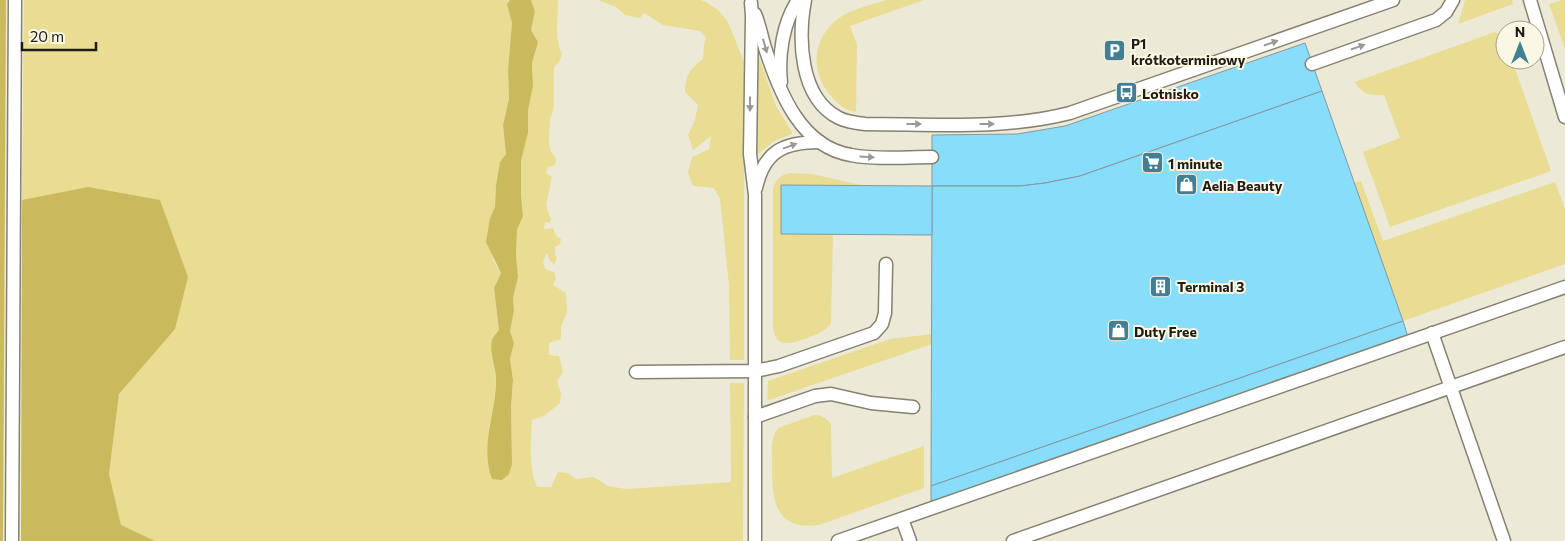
<svg xmlns="http://www.w3.org/2000/svg" width="1565" height="541" viewBox="0 0 1565 541" font-family="Commissioner,sans-serif">
<style>
.green{fill:#e9dd93}
.forest{fill:#caba5d}
.building{fill:#87ddfa;stroke:#84989f}
.lines{fill:none;stroke-linecap:round;stroke-linejoin:round}
.service-casing{stroke:#858271;stroke-width:15}
.service{stroke:#fff;stroke-width:12}
.oneway{fill:#999996}
.labels{text-anchor:middle;dominant-baseline:central;stroke-width:4;stroke-linejoin:round;paint-order:stroke}
.poi-label{font-size:14px;font-weight:bold;fill:#1d1c16;stroke:#faf7e4;text-anchor:start}
</style>
<rect width="100%" height="100%" fill="#ecead7"/>
<g class="green">
<path d="M24 0H510L507 4 512 22 508 69 509 99 503 125 506 154 500 163 496 185 495 207 490 218 493 260 501 273 494 288 499 330 493 358 496 381 493 409 489 428 512 464 511 407 513 380 510 359 514 343 510 331 514 311 513 298 518 277 516 255 517 230 523 216 521 195V161L528 133V110L533 86 532 63 538 42 531 30 535 11 531 0H558C558 19 554 37 562 54L559 62 554 67V107L550 120 549 143 551 152 556 158 555 165 548 167 546 173 552 177 546 205 551 220 549 223 545 222 544 229 553 228 556 236 561 239 560 244 555 247V255L557 258 554 265 549 259 547 253 543 261 545 269 554 272 556 278 553 285 566 293 567 312 561 327V339L549 343V355L559 356 563 372 557 381 561 393 560 403 544 416 532 420C531 442 528 465 537 487H551L558 472 568 473 576 479 594 477 608 486 626 489 731 482 730 383H744L743 541H155L121 526 109 474 119 394 146 362 22 200Z"/>
<path d="M598 0H701L708 3 719 11 728 22 744 62V360H730L729 285 720 199 714 188 693 186 688 172 692 157 709 149 711 136 693 150 688 135 695 120 698 105 685 92C686 74 689 70 703 59L704 45 706 38 700 31 663 25 644 13 640 18 625 15 616 7Z"/>
<path d="M886 0H924L850 26 857 45 856 112C845 110 839 105 831 96 812 74 811 44 833 23 846 10 868 6 886 0Z"/>
<polygon points="1465,0 1512,0 1513,4 1458,24"/>
<polygon points="1562,0 1565,0 1565,49 1549,4"/>
<path d="M1495 32 1504 37 1505 60H1512L1551 171 1390 227 1363 152 1400 138 1384 95C1371 96 1361 94 1355 82Z"/>
<polygon points="759,57 776,106 792,132 792,134 774,141 757,155 757,58"/>
<path d="M790 173 812 174 865 186H782L781 234 833 235 831 323C825 332 817 334 807 338 793 343 775 350 773 327V190C775 180 780 175 790 173Z"/>
<polygon points="1361,181 1383,241 1555,182 1565,209 1565,264 1403,321 1354,183"/>
<polygon points="932,334 932,344 769,400 767,399 768,381 890,339"/>
<path d="M814 415C822 415 826 418 831 424L832 478 924 446V488L819 525C774 531 772 499 772 465 772 451 770 439 778 428Z"/>
</g>
<g class="forest">
<polygon points="0,0 6,0 3,541 0,541"/>
<path d="M510 0H531L535 11 531 30 538 42 532 63 533 86 528 110V133L521 161V195L523 216 517 230 516 255 518 277 513 298 514 311 510 331 514 343 510 359 513 380 511 407 512 464 509 474 502 480 492 479C480 446 495 415 496 383 497 369 489 354 492 340 493 337 497 333 499 330L494 288 501 273 486 242 490 218 495 207 496 185 500 162 506 154 503 125 509 99 508 69 512 23 507 4Z"/>
<polygon points="88,187 160,200 188,277 175,329 119,394 109,474 121,525 155,541 21,541 22,200"/>
</g>
<g class="building">
<polygon points="1305,43 1322,91 1080,176 1045,183 1020,186 932,186 932,135 1017,134 1065,126"/>
<polygon points="1322,91 1403,321 931,486 932,186 1020,186 1045,183 1080,176"/>
<polygon points="781,185 932,186 932,235 781,234"/>
<polygon points="1403,321 1408,337 931,503 931,486"/>
</g>
<g class="lines">
<defs>
<g id="service">
<path d="M805 0C798 38 799 98 839 118 847 122 856 123 865 124 933 124 1004 130 1070 113L1393 0"/>
<polyline points="1530,0 1565,117"/>
<polyline points="751,3 752,15 750,154 755,195 755,541"/>
<path d="M755 14C760 26 762 39 766 51 780 93 801 147 851 155 877 160 905 157 932 157"/>
<polyline points="1312,64 1436,20 1446,12 1453,0"/>
<path d="M781 82C778 55 783 23 798 0"/>
<path d="M756 188C764 151 784 142 820 142"/>
<polyline points="1432,333 1504,541"/>
<polyline points="636,372 755,371 779,366 874,333 882,324 885,313 886,264"/>
<polyline points="755,417 815,396 831,394 871,403 913,407"/>
<polyline points="902,519 910,541"/>
<polyline points="12,541 15,0"/>
<polyline points="838,541 1565,287"/>
<polyline points="1013,541 1565,347"/>
</g>
</defs>
<use href="#service" class="service-casing"/>
<use href="#service" class="service"/>
</g>
<defs><path id="oneway-solid" d="M-6-.8H1V-3.2L6.5 0L1 3.2V.8H-6Z" transform="scale(1.25)"/></defs>
<g class="oneway">
<use href="#oneway-solid" transform="translate(1271 43) rotate(-19)"/>
<use href="#oneway-solid" transform="translate(765 46) rotate(74)"/>
<use href="#oneway-solid" transform="translate(1358 47) rotate(-19)"/>
<use href="#oneway-solid" transform="translate(750 104) rotate(90)"/>
<use href="#oneway-solid" transform="translate(914 124)"/>
<use href="#oneway-solid" transform="translate(987 124)"/>
<use href="#oneway-solid" transform="translate(790 146) rotate(-20)"/>
<use href="#oneway-solid" transform="translate(867 157) rotate(3)"/>
</g>
<defs>
<symbol id="parking-square" viewBox="-11 -11 22 22"><rect x="-9" y="-9" width="18" height="18" rx="4" fill="#407f94" stroke="#faf7e4"/><path d="M-3.5-5.5H1a3.5 3.5 0 0 1 0 7H-1V5.5H-3.5ZM-1-3.4V-.6H.8a1.4 1.4 0 0 0 0-2.8Z" fill="#fff"/></symbol>
<symbol id="bus-square" viewBox="-11 -11 22 22"><rect x="-9" y="-9" width="18" height="18" rx="4" fill="#407f94" stroke="#faf7e4"/><path d="M-5-6H5V4H4V6H2V4H-2V6H-4V4H-5ZM-3.5-4V0h7V-4ZM-3.5 1.2v1.5H-2V1.2ZM2 1.2v1.5H3.5V1.2Z" fill="#fff"/></symbol>
<symbol id="supermarket-square" viewBox="-11 -11 22 22"><rect x="-9" y="-9" width="18" height="18" rx="4" fill="#407f94" stroke="#faf7e4"/><path d="M-6-5.5h2.5l.6 2H6L4.5 2H-2.5L-4.4-4H-6ZM-1.5 3.2a1.3 1.3 0 1 0 .1 0ZM3 3.2a1.3 1.3 0 1 0 .1 0Z" fill="#fff"/></symbol>
<symbol id="shop-square" viewBox="-11 -11 22 22"><rect x="-9" y="-9" width="18" height="18" rx="4" fill="#407f94" stroke="#faf7e4"/><path d="M-5-2.5h2.3a2.7 3.5 0 0 1 5.4 0H5L5.5 6h-11ZM-1.5-2.5h3a1.5 2.3 0 0 0-3 0Z" fill="#fff"/></symbol>
<symbol id="building-square" viewBox="-11 -11 22 22"><rect x="-9" y="-9" width="18" height="18" rx="4" fill="#407f94" stroke="#faf7e4"/><path d="M-4-6H4V6H1V3H-1V6H-4ZM-2.5-4.3h1.7v1.8h-1.7ZM.8-4.3h1.7v1.8H.8ZM-2.5-1h1.7V.8h-1.7ZM.8-1h1.7V.8H.8Z" fill="#fff"/></symbol>
</defs>
<g fill-rule="evenodd">
<use href="#parking-square" x="1102" y="38" width="25" height="25"/>
<use href="#bus-square" x="1114" y="80" width="25" height="25"/>
<use href="#supermarket-square" x="1140" y="150" width="25" height="25"/>
<use href="#shop-square" x="1174" y="172" width="25" height="25"/>
<use href="#building-square" x="1148" y="274" width="25" height="25"/>
<use href="#shop-square" x="1106" y="318" width="25" height="25"/>
</g>
<g class="labels">
<g class="poi-label">
<text x="1131" y="43">P1<tspan x="1131" dy="16">krótkoterminowy</tspan></text>
<text x="1142" y="93">Lotnisko</text>
<text x="1168" y="163">1 minute</text>
<text x="1202" y="185">Aelia Beauty</text>
<text x="1177" y="286">Terminal 3</text>
<text x="1134" y="331">Duty Free</text>
</g>
</g>
<g transform="translate(1520 45)"><circle r="24" fill="#faf7e4" stroke="#a29f92"/>
<path d="M0-4L9 19L0 12L-9 19Z" fill="#407f94"/>
<text y="-8" font-size="14" font-weight="bold" text-anchor="middle" fill="#1d1c16">N</text>
</g>
<path d="M22 42v8h74v-8" fill="none" stroke="#1d1c16" stroke-width="2.5"/>
<text x="30" y="42" font-size="15" fill="#1d1c16" stroke="#faf7e4" stroke-width="4" paint-order="stroke">20 m</text>
</svg>
